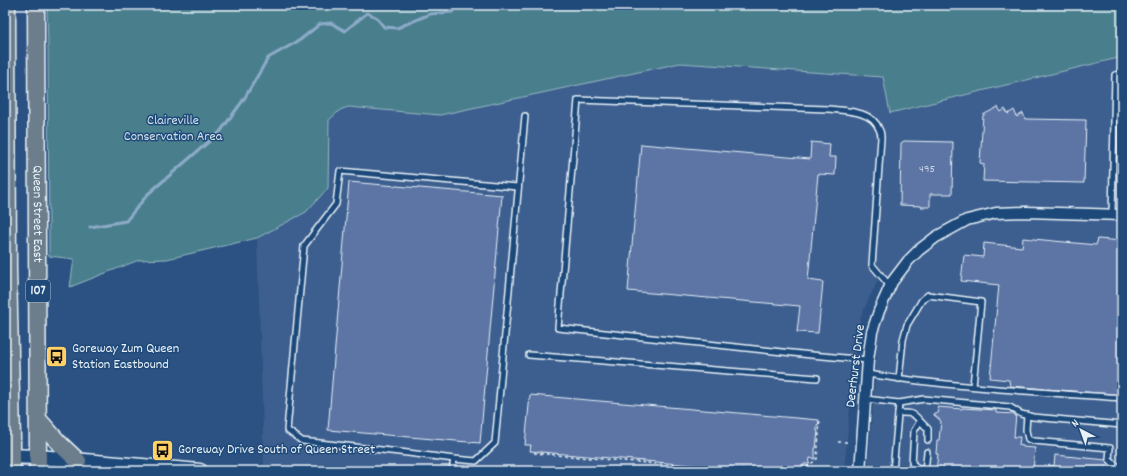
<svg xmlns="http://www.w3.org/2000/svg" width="1127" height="476" viewBox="0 0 1127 476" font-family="Dekko,sans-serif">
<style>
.built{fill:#3d5f8f}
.green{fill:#4a7f8d;stroke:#99b8c2}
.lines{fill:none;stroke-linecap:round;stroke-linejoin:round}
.stream{stroke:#8dabc9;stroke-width:3}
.building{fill:#5c74a5;stroke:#e8f1f8}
.service-casing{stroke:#e8f1f8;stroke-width:8}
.minor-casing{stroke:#e8f1f8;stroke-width:13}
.secondary-casing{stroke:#e8f1f8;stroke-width:17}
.primary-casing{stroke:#e8f1f8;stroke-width:19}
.path{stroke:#e8f1f8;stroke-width:1.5;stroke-dasharray:3 3;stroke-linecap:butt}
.service{stroke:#1f4a7a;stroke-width:5}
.minor{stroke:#1f4a7a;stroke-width:10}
.secondary{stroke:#1f4a7a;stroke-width:14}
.primary{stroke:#6c7d8b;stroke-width:16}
.labels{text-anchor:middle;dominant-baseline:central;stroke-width:3;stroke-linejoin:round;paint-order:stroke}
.number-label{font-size:12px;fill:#c5d2e3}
.shield{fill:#1f4a7a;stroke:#acbfd2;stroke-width:1}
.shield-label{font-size:13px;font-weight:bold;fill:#e8f1f8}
.park-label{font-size:14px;fill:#d0e0e8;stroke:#1f4a7a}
.street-label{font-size:14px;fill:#e8f1f8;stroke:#1f4a7a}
.poi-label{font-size:14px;fill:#e8f1f8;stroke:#1f4a7a;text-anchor:start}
</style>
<rect width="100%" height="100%" fill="#2b5283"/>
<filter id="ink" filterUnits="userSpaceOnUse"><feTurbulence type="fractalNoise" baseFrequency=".025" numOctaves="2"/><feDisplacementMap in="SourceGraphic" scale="8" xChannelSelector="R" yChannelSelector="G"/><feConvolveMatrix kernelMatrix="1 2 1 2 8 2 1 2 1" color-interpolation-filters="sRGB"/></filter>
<g filter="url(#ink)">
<polygon class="built" points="1122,57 1122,471 868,471 883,269 865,307 861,316 856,341 844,471 333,471 264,465 257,238 306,212 328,188 329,120 340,110 348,107 440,115 680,63 883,77 890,113"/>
<polygon class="green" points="47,5 1122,5 1122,57 890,113 883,77 680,63 440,115 348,107 340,110 329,120 328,188 306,212 257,238 167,259 139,260 70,287 74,259 49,256 48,50"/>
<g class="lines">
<polyline class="stream" points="90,227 126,221 148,194 220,132 244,99 268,58 300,40 320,24 331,23 345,31 367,13 376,17 384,27 397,28 430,14 452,12 460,5"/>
</g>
<g class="building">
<polygon points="1122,82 1122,167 1118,167 1120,84"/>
<polygon points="998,107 1001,112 1005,109 1008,114 1014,110 1017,117 1023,113 1025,119 1086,120 1084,183 983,181 984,164 980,163 983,115"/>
<polygon points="904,141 952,142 953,144 952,194 930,194 930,207 921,207 921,206 900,205 901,143"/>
<polygon points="811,142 830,144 829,157 836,157 835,175 818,174 808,280 823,282 818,333 797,332 800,306 628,291 641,144 810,159"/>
<polygon points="349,182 502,195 480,443 328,430"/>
<polygon points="1023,238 1096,245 1098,239 1122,241 1122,395 1010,386 1009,380 990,378 999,285 961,281 964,255 983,257 984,243 1022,247"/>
<polygon points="530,395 819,420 818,426 817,426 817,431 818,431 816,448 815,448 815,459 810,458 809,464 804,464 803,469 798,469 798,471 759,471 530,451 531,445 525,445"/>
<polygon points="938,407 962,409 962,408 996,410 996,413 1016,414 1014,437 1020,437 1019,445 1023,446 1023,447 1035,448 1033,471 936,471 938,454 936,454 937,440 939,440 941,421 934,415 934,414 936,414 939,412 937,408"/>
<polygon points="1055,455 1107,460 1106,471 1110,471 1049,471 1049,465 1054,466"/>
</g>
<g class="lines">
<defs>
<g id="service">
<polyline points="1112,215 1115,75 1122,73"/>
<polyline points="529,355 817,378"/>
<path d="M868 360 811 355 558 328 578 100 828 109C845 111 872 110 879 129 881 132 881 135 881 138L872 265 890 286"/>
<path d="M867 374C952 387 1037 392 1122 398"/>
<polyline points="899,379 903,340 907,325 922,300 928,295 981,302 973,386"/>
<polyline points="866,399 899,403 924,399 1010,407 1021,414 1033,417 1122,425"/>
<path d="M898 413C910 413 913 412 920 421L914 431 912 463 921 471"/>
<polyline points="1027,415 1026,430 1028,439 1034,441 1110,448 1109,459 1116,466 1122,467"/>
<polyline points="920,421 928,429 928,440"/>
<polyline points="454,459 408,453 302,441 287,430 304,246 336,204 340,171 518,187"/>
<polyline points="452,471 454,459 476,461 495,443 525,116"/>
<polyline points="893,471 899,403"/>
<polyline points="925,471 927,452"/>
</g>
<polyline id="minor" points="860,471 868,360 872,332 879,311 892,282 908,261 919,250 936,237 967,220 996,213 1026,212 1122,215"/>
<polyline id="secondary" points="5,456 38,457 200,471"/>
<g id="primary">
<polyline points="7,5 8,269 12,438 12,471"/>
<path id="s1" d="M36 5 38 471"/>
<polyline points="38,419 59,443 78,461"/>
</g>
</defs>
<use href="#service" class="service-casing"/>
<use href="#minor" class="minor-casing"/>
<use href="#secondary" class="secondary-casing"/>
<use href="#primary" class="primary-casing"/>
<g class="path">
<polyline points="838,442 848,442"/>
<polyline points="534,453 736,471"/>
<polyline points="483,471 483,466"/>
<polyline points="589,471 589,470"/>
<polyline points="802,471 817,459 820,420"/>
</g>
<use href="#service" class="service"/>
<use href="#minor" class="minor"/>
<use href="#secondary" class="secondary"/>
<use href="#primary" class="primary"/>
</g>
</g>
<defs>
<symbol id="bus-square" viewBox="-11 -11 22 22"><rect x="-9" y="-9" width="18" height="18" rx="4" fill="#ffd166" stroke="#1f4a7a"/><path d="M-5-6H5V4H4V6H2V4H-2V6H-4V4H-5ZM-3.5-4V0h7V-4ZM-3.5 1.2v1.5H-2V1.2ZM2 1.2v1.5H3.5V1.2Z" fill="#111"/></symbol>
</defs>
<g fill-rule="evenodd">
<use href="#bus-square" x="44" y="344" width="25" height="25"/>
<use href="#bus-square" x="150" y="438" width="25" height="25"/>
</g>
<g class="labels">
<g class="number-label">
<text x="927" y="169">495</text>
</g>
<rect class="shield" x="26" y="280" width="24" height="22" rx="3"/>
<g class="shield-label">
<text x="38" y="291">107</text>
</g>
<g class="park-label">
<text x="173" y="121">Claireville<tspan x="173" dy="16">Conservation Area</tspan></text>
</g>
<g class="street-label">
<text stroke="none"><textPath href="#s1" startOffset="209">Queen Street East</textPath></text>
<text transform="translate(856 366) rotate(-83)">Deerhurst Drive</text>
</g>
<g class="poi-label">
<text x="72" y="349">Goreway Zum Queen<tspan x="72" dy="16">Station Eastbound</tspan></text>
<text x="178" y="450">Goreway Drive South of Queen Street</text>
</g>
</g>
<rect width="1127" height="476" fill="none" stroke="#1f4a7a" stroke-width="20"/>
<rect x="10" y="10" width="1107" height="456" fill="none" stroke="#e8f1f8" stroke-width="1.5" filter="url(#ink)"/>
<g transform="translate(1081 430) rotate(319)" stroke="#1f4a7a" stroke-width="3" paint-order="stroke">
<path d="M0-3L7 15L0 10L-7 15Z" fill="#e8f1f8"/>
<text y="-6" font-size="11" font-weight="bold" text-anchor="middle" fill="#e8f1f8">N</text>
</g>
</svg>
